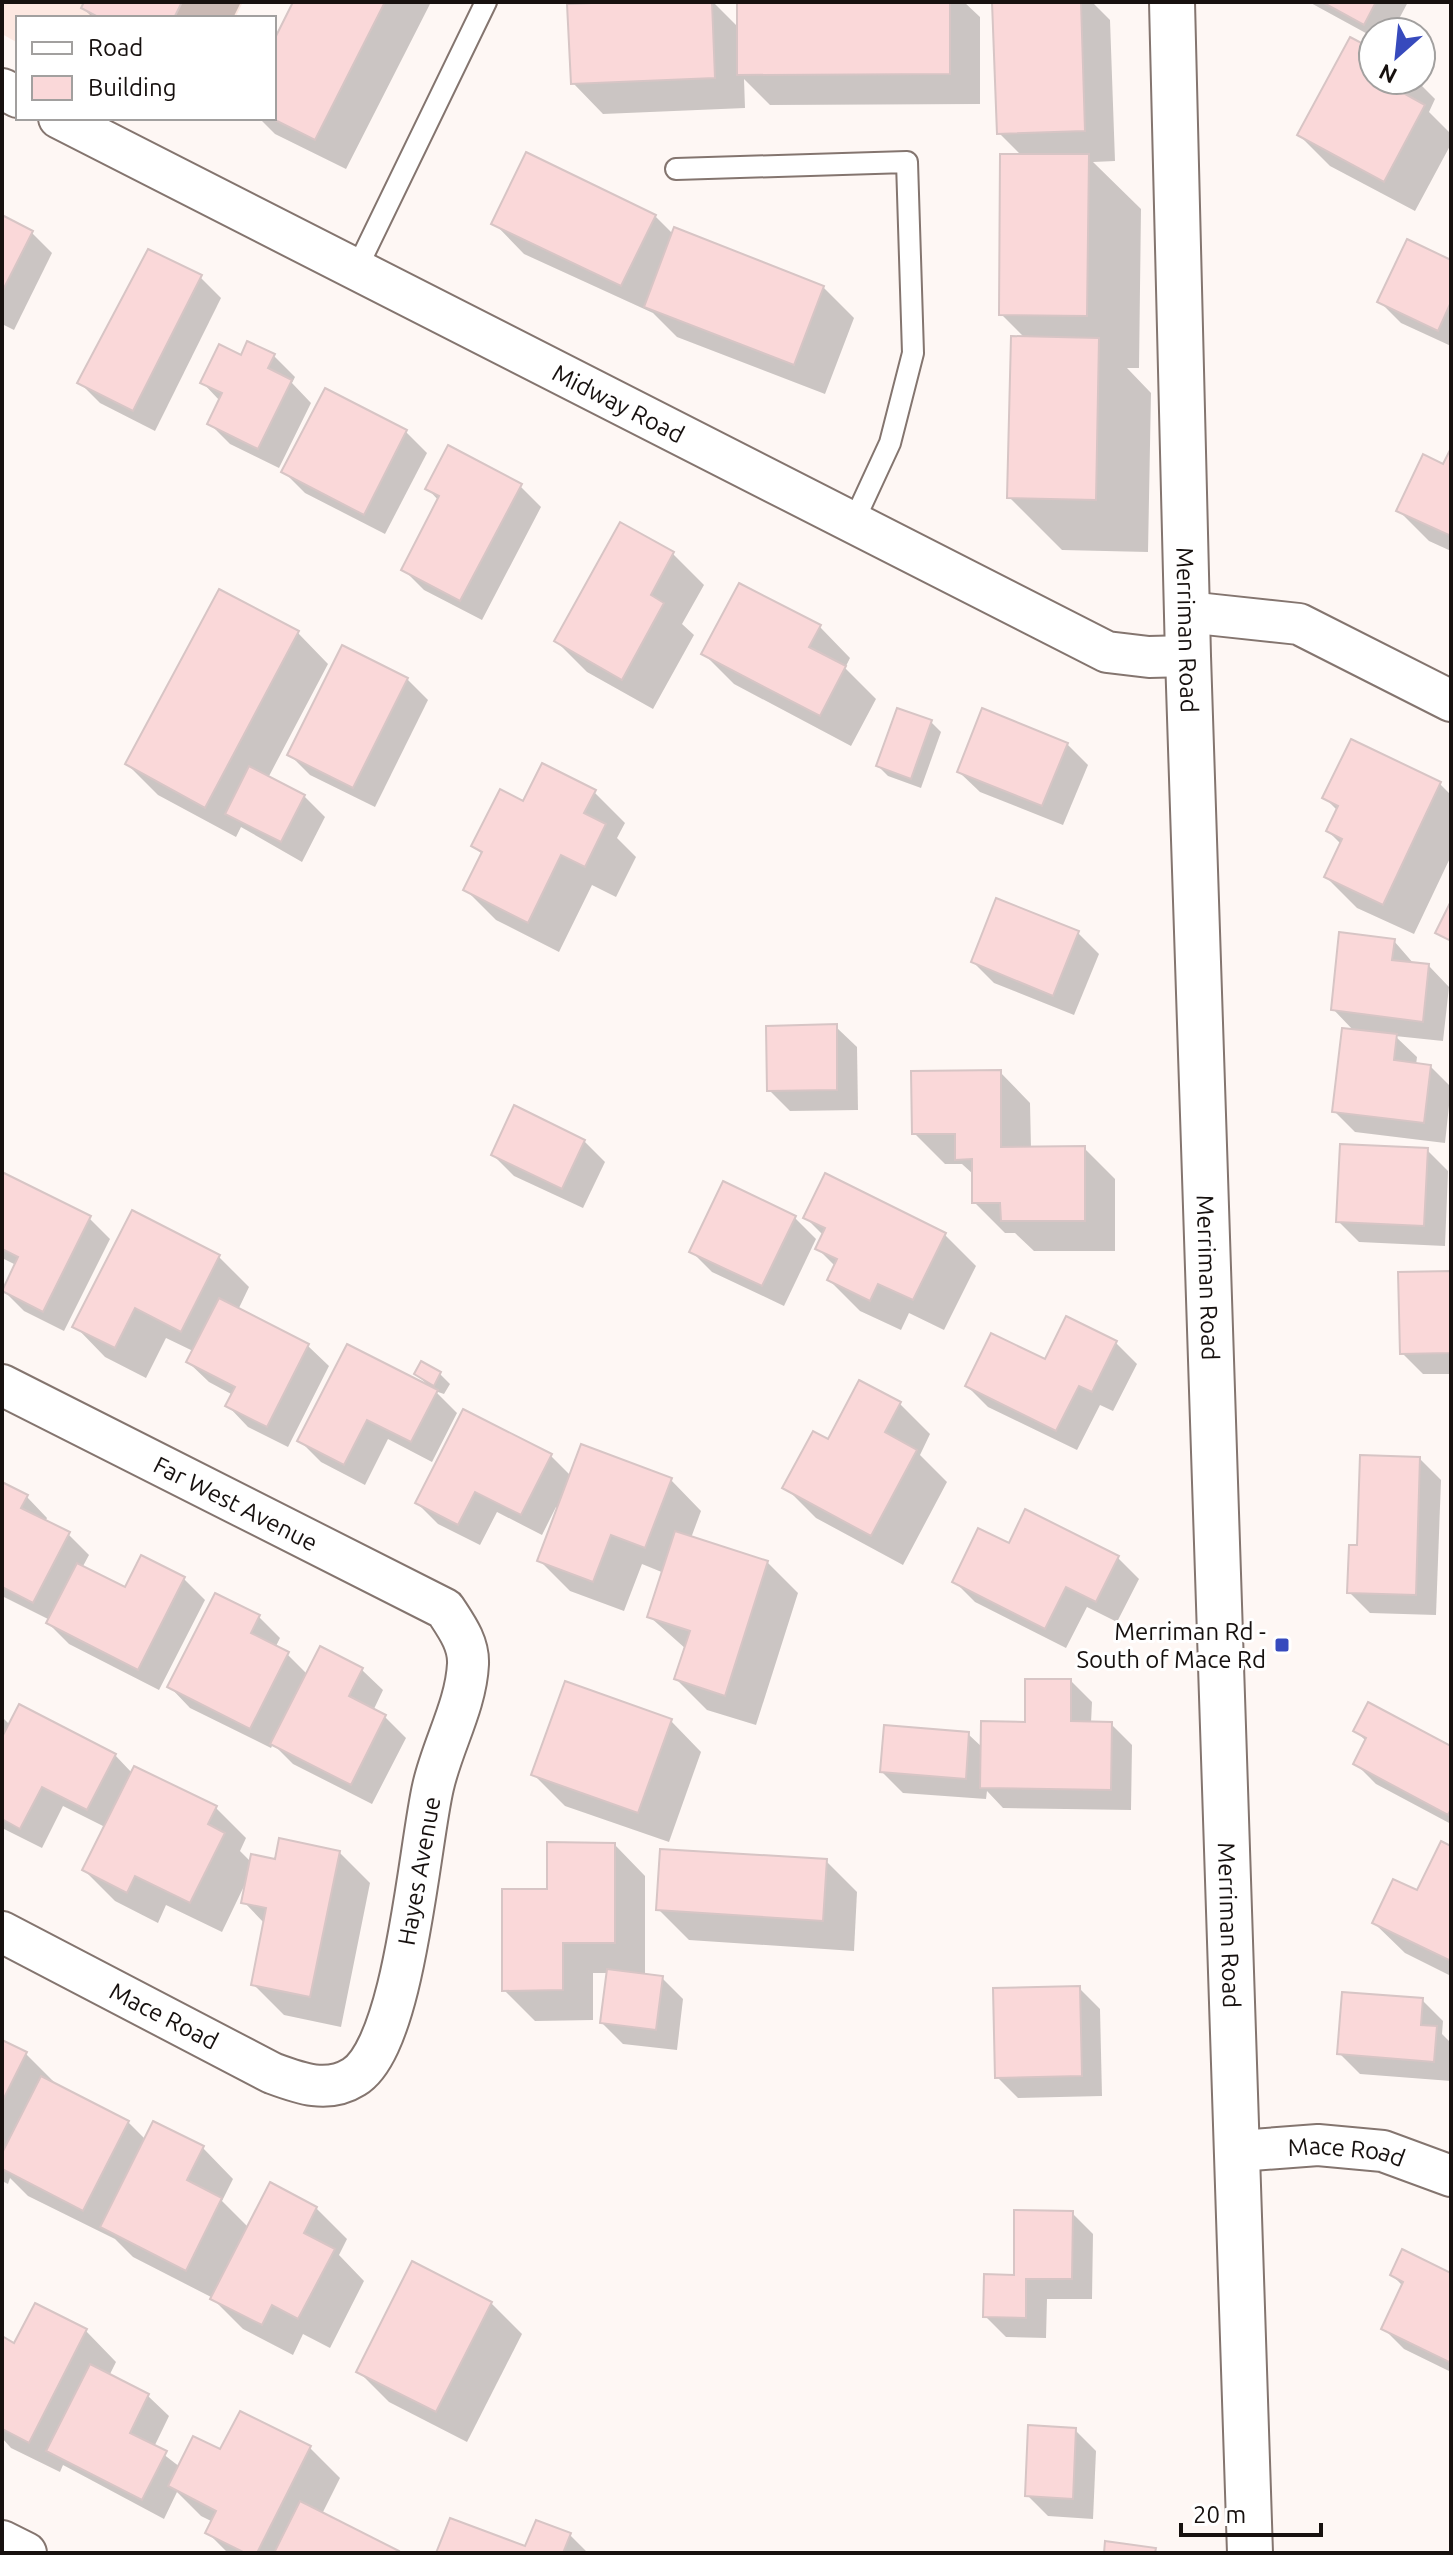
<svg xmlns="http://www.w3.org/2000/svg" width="1453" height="2555" viewBox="0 0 1453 2555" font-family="Ubuntu,sans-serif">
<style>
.built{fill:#fde8e1}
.shadow{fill:#0003}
.building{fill:#fad8d9;stroke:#d7c5c5;stroke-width:2}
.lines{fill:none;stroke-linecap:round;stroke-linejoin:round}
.lane-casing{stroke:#84756f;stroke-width:24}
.street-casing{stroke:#84756f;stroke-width:44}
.secondary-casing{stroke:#84756f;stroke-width:48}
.lane{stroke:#fff;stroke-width:20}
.street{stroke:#fff;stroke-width:40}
.secondary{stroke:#fff;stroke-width:44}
.poi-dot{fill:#374abd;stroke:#fff;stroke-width:3}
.labels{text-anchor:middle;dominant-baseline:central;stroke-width:6;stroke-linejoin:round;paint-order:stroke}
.street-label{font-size:24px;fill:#17110f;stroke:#fff}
.poi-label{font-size:24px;fill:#17110f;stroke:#fff;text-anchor:end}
</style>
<rect width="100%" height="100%" fill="#fef7f4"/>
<polygon class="built" points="2,2 243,2 235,18 18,18 18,43 2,34"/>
<g class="shadow">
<polygon points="86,2 241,2 233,18 93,18 83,8"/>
<polygon points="295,2 431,2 346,169 275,134 259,118 274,118 274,44"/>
<polygon points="662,2 713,2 739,28 739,2 964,2 980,17 980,104 770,105 744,79 745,108 603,114 573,83"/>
<polygon points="994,2 1092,2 1110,20 1115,161 1093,162 1141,209 1139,368 1127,368 1151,393 1148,552 1062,550 1009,497 1026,339 1001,314 1022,156 999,133"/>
<polygon points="1309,2 1408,2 1392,32 1373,32 1373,37"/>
<polygon points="1373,51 1373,80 1416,80 1435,99 1429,112 1451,134 1451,144 1415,211 1330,166 1299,135"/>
<polygon points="655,216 674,235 823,287 854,318 825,394 677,337 653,313 524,254 494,223"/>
<polygon points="2,217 31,232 52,253 14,330 2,324"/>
<polygon points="1451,262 1451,346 1401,323 1380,302"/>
<polygon points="200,277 221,298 155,431 100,403 79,382"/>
<polygon points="274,356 295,377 292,383 311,403 279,468 230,444 209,423 220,401 202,382 242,358"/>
<polygon points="326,390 406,432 427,453 385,534 305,493 284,472"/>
<polygon points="1451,452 1451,551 1429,541 1399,511 1444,466"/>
<polygon points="520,486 541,507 482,620 424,590 403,569 439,501 427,488"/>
<polygon points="621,525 673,554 704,585 682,624 694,635 653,709 587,672 556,641"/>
<polygon points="820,627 850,658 845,668 876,699 851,746 734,684 704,654"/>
<polygon points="298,633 328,664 268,778 304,796 325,817 302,862 241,827 236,837 158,795 127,764"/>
<polygon points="407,679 428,700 375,807 310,775 289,754"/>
<polygon points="931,722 941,732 921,788 888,776 878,766"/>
<polygon points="1067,744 1088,765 1063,825 980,792 959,772"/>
<polygon points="1440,784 1451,795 1451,856 1414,934 1357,908 1326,877 1342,845 1328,831 1338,811 1325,798"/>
<polygon points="594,792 625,823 617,838 636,857 616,897 592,885 559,952 496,920 465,889 483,855 474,846 524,803"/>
<polygon points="1078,933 1099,954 1074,1015 994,983 973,962"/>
<polygon points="1394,941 1414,964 1429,966 1449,987 1443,1041 1395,1036 1417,1057 1416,1065 1431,1067 1451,1087 1445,1143 1355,1132 1334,1111 1354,1031 1333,1009"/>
<polygon points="836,1027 857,1047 858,1110 790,1111 769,1090"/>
<polygon points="1000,1072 1030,1103 1031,1149 1084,1148 1115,1179 1115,1251 1034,1251 1015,1233 1005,1233 974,1202 974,1175 962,1164 945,1164 914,1133"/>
<polygon points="584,1141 605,1162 583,1208 514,1176 493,1155"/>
<polygon points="1427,1150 1448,1171 1445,1246 1359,1242 1338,1221"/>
<polygon points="2,1174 89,1218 110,1239 64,1331 24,1311 3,1290 16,1265 2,1258"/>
<polygon points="724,1184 795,1218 816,1239 784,1306 712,1272 691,1251"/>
<polygon points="805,1217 945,1235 976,1266 944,1330 909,1313 901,1330 860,1311 829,1280 836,1267 817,1248 824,1236"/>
<polygon points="219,1257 249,1287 238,1310 308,1346 329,1366 288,1447 248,1427 228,1406 233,1395 209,1382 188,1362 193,1351 166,1338 146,1378 105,1357 75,1326"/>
<polygon points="1451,1273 1451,1374 1423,1374 1402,1353"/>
<polygon points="1067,1319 1116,1343 1137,1364 1113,1411 1100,1405 1077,1450 988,1407 967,1386 1046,1362"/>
<polygon points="416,1374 440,1374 450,1384 444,1394 435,1391 457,1413 432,1462 388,1439 365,1485 321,1462 300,1441 431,1388"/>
<polygon points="900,1404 930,1434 920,1455 947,1482 903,1565 816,1518 785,1487 829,1442"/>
<polygon points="551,1456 571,1476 671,1480 701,1511 691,1538 767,1562 798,1593 756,1725 707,1710 676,1679 686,1649 650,1617 664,1573 642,1564 624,1611 570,1591 539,1560 559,1508 556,1507 542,1535 497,1512 480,1545 438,1524 417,1503"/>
<polygon points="1420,1459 1441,1480 1436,1615 1370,1613 1349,1592 1358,1547"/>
<polygon points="2,1484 27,1497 47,1518 45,1522 68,1534 89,1555 82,1568 125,1590 184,1579 205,1600 159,1690 69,1644 48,1623 50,1620 2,1596"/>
<polygon points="1026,1512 1118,1558 1139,1579 1117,1622 1087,1607 1066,1648 975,1602 954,1581 1010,1546"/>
<polygon points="216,1595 259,1617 280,1638 275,1648 287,1654 307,1674 362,1670 383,1690 373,1711 385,1717 406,1738 372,1804 293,1764 273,1744 271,1748 190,1708 170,1687"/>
<polygon points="1071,1681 1092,1702 1091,1723 1111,1724 1132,1745 1131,1810 1003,1808 987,1791 986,1799 903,1793 882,1772 968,1734 983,1748 1027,1724"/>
<polygon points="2,1717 10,1725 115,1755 132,1773 216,1808 246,1838 240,1851 252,1863 339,1852 370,1883 341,2027 284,2015 253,1984 265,1924 244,1902 246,1882 222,1932 166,1905 158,1923 115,1901 84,1870 105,1827 63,1806 42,1848 2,1828"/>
<polygon points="671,1721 701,1752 669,1842 565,1806 534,1775"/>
<polygon points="1355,1730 1451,1748 1451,1824 1376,1784 1355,1763 1367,1742"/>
<polygon points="615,1845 645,1876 645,1976 662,1978 683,1999 677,2050 623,2044 602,2023 608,1973 593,1973 593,2020 535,2021 504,1990 549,1891"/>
<polygon points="1451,1848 1451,1976 1405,1953 1374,1923 1418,1893"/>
<polygon points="826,1861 857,1892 854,1951 689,1940 658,1909"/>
<polygon points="1079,1988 1100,2009 1102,2096 1018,2098 997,2077"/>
<polygon points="1422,2000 1443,2021 1442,2034 1451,2043 1451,2081 1360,2074 1339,2053"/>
<polygon points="2,2042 25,2053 56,2084 128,2122 146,2140 203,2148 233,2179 222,2201 249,2228 316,2208 347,2239 339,2255 364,2281 330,2348 303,2334 293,2355 243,2329 211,2297 133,2257 115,2239 28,2196 10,2178 8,2184 2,2181"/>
<polygon points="1072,2213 1093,2234 1092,2299 1047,2299 1046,2338 1006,2337 985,2316"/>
<polygon points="1392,2275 1451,2275 1451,2372 1404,2349 1383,2328 1403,2286"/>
<polygon points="491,2303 522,2334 467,2442 389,2402 358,2371"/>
<polygon points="86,2331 116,2362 109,2376 148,2396 169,2416 154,2447 180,2467 221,2452 310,2448 340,2478 322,2514 399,2553 228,2553 208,2533 213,2522 201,2516 177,2492 164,2519 63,2465 60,2472 11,2448 2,2438 2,2339 15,2345"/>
<polygon points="1075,2430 1096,2451 1093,2519 1048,2516 1027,2495"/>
<polygon points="570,2535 588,2553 438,2553 526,2549"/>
</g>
<g class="building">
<polygon points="84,2 182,2 174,18 100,18 81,8"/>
<polygon points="293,2 385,2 315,140 271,118 274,118 274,40"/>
<polygon points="617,2 712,2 715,78 571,84 567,4"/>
<polygon points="737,2 950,2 950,74 737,75"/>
<polygon points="992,2 1081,2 1085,131 997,134"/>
<polygon points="1322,2 1376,2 1364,25"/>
<polygon points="1350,37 1373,49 1373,80 1399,80 1394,88 1425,105 1384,182 1297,135"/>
<polygon points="526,152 656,215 621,286 491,224"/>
<polygon points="1000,154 1089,154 1087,316 999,315"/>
<polygon points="2,215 33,231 2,292"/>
<polygon points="674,227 824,286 794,365 644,307"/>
<polygon points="1407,239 1451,260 1451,302 1438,331 1377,302"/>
<polygon points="148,249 202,275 133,411 77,383"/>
<polygon points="1011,336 1099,338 1096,500 1007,498"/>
<polygon points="247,341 275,354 268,368 292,380 258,449 207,424 222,393 200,383 219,344 241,355"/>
<polygon points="325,388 407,430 364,515 281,472"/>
<polygon points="448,445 522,484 460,601 401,570 439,496 425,489"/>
<polygon points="1450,450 1451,450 1451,536 1396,511 1423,454 1443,464"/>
<polygon points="620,522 674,552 651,595 664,603 622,680 554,641"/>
<polygon points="739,583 821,625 809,647 846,666 820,716 701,654"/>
<polygon points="219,589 299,631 205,808 125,764"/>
<polygon points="342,645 408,678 353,788 287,755"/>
<polygon points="897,708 932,720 911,779 876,766"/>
<polygon points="982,708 1068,743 1042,806 957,772"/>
<polygon points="1351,739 1441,782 1383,905 1324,877 1342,839 1326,831 1338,806 1322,798"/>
<polygon points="542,763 596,790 584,813 606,824 585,867 561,855 528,923 463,890 482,852 471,846 500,789 523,801"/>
<polygon points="249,766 305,795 281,842 225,814"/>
<polygon points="996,898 1079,931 1053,996 971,962"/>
<polygon points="1451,901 1451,941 1435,933"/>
<polygon points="1339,932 1395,939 1392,960 1429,964 1423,1022 1331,1010"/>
<polygon points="837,1024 837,1090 767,1091 766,1026"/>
<polygon points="1342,1028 1397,1034 1394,1060 1431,1065 1424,1123 1332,1112"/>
<polygon points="1001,1070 1001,1147 1085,1146 1085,1221 1001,1221 1000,1203 972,1203 972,1159 955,1160 955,1134 912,1134 911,1071"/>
<polygon points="514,1105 585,1140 562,1189 491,1155"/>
<polygon points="1340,1144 1428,1148 1424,1226 1336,1222"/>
<polygon points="2,1172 91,1216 43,1312 2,1291 18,1257 2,1249"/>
<polygon points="825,1173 946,1233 913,1300 878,1284 870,1301 827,1280 837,1259 815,1249 825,1228 803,1218"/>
<polygon points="723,1181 796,1216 762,1286 689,1252"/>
<polygon points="132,1210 220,1255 181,1332 135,1308 115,1348 72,1327"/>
<polygon points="1451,1271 1451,1353 1400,1354 1398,1272"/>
<polygon points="219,1298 309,1344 267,1427 225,1406 235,1387 186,1362"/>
<polygon points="1066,1316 1117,1341 1092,1392 1079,1386 1056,1431 965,1386 991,1333 1045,1359"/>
<polygon points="347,1344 438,1390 411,1442 367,1420 344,1465 297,1441"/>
<polygon points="421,1361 441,1372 434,1386 414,1374"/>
<polygon points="859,1380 901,1402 885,1432 917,1450 871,1536 782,1488 813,1431 828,1439"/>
<polygon points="463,1409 552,1454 521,1515 475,1492 458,1525 415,1503"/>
<polygon points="581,1444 672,1478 645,1548 611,1535 593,1582 537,1561"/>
<polygon points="1360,1455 1420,1457 1416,1595 1347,1593 1349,1545 1357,1545"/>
<polygon points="2,1482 28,1495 21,1508 70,1532 33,1603 2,1587"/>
<polygon points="1025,1509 1119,1556 1096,1602 1066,1587 1045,1629 952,1582 978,1528 1009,1543"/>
<polygon points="675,1531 768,1561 725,1696 674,1679 690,1631 647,1617"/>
<polygon points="141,1555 185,1577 138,1670 46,1623 77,1563 125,1587"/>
<polygon points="215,1593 260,1615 251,1633 289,1652 250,1729 167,1687"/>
<polygon points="320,1646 363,1668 349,1696 386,1715 351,1785 270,1744"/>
<polygon points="1025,1679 1071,1679 1071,1721 1112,1722 1111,1790 980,1788 981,1721 1025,1722"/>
<polygon points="565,1681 672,1719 638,1813 531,1775"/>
<polygon points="1368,1702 1451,1746 1451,1809 1448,1815 1353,1764 1366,1738 1353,1731"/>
<polygon points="19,1704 116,1754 87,1810 42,1787 20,1829 2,1819 2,1737"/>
<polygon points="884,1725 969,1732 966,1779 880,1772"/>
<polygon points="134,1766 217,1806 208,1824 225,1833 190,1903 135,1876 127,1893 82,1870"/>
<polygon points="279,1838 340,1851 310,1997 251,1985 266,1908 241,1903 251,1854 275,1859"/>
<polygon points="1441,1841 1451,1846 1451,1961 1372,1923 1393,1879 1417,1890"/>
<polygon points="547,1842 615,1843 615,1943 563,1943 563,1990 502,1991 502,1889 547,1889"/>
<polygon points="660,1849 827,1859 823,1921 656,1910"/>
<polygon points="607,1969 663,1976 656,2030 600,2023"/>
<polygon points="1080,1986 1082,2076 995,2078 993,1988"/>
<polygon points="1342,1992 1423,1998 1421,2025 1437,2026 1434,2062 1337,2054"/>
<polygon points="2,2040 27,2052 2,2102"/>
<polygon points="41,2076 129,2121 83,2211 2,2169 2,2153"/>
<polygon points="153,2121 204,2146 187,2180 222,2198 186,2271 100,2227"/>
<polygon points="270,2182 317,2207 304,2233 335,2249 298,2319 272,2305 262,2325 210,2299"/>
<polygon points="1014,2210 1073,2211 1072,2279 1026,2279 1026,2318 983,2317 984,2274 1014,2275"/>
<polygon points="1402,2249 1451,2273 1451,2363 1381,2329 1403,2282 1390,2275"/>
<polygon points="412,2261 492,2302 436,2412 356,2372"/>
<polygon points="35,2303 87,2329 29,2443 2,2429 2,2336 14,2343"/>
<polygon points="90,2364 149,2394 130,2433 167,2451 142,2500 46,2451"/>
<polygon points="240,2411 311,2446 257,2553 245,2553 205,2533 216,2511 168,2486 193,2436 220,2449"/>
<polygon points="1028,2425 1076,2428 1073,2499 1025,2496"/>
<polygon points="300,2501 399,2551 398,2553 274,2553"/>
<polygon points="450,2518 525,2546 536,2520 571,2533 563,2553 436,2553"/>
<polygon points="1105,2541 1156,2548 1155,2553 1104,2553"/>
</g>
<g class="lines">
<defs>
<g id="lane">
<polyline points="676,169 907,162 913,353 890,443 853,523"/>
<polyline points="356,270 486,2"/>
</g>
<g id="street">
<polyline points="2,89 18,97"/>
<path id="s1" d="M59 118 1107 652 1149 657 1188 656"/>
<polyline points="1187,612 1299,624 1451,701"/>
<path id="s2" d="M2 1385 445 1609C456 1626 469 1643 468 1664 466 1706 442 1746 433 1787 419 1847 405 2046 354 2077 327 2094 299 2083 272 2073L2 1932"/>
<path id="s3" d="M1239 2151 1318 2145 1383 2151 1451 2176"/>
<polyline points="2,2541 26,2553"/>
</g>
<g id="secondary">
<path id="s4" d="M1172 2 1188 656 1250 2553"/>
</g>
</defs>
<use href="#lane" class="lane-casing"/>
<use href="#street" class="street-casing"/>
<use href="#secondary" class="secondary-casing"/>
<use href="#lane" class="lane"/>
<use href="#street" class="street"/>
<use href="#secondary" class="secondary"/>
</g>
<rect class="poi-dot" x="1274" y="1637" width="16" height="16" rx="4"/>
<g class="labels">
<g class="street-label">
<text stroke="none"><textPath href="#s1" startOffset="628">Midway Road</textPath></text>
<text stroke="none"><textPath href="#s4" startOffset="628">Merriman Road</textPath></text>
<text stroke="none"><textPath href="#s4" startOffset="1276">Merriman Road</textPath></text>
<text stroke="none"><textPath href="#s2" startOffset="262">Far West Avenue</textPath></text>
<text transform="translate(419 1871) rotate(-80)">Hayes Avenue</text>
<text stroke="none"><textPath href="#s4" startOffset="1924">Merriman Road</textPath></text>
<text transform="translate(164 2016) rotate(27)">Mace Road</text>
<text stroke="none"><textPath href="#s3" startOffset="108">Mace Road</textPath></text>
</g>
<g class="poi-label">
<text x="1266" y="1631">Merriman Rd -<tspan x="1266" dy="28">South of Mace Rd</tspan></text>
</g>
</g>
<rect width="1453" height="2555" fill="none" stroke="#17110f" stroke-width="8"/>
<rect x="16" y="16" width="260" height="104" fill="#ffffff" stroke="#a2a09f" stroke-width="2"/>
<rect x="32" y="42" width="40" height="12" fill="#ffffff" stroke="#a2a09f" stroke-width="2"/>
<text x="88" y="56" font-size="24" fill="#17110f">Road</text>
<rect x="32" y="76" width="40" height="24" fill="#fad8d9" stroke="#a2a09f" stroke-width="2"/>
<text x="88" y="96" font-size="24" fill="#17110f">Building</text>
<g transform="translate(1397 56) rotate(207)"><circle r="38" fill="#ffffff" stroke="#a2a09f" stroke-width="2"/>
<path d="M0-6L14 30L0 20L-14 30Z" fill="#374abd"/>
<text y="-12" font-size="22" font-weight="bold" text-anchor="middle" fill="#17110f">N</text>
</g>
<path d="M1181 2523v12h140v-12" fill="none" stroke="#17110f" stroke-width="4"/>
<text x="1193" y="2523" font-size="24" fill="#17110f" stroke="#ffffff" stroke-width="6" paint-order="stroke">20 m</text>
</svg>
